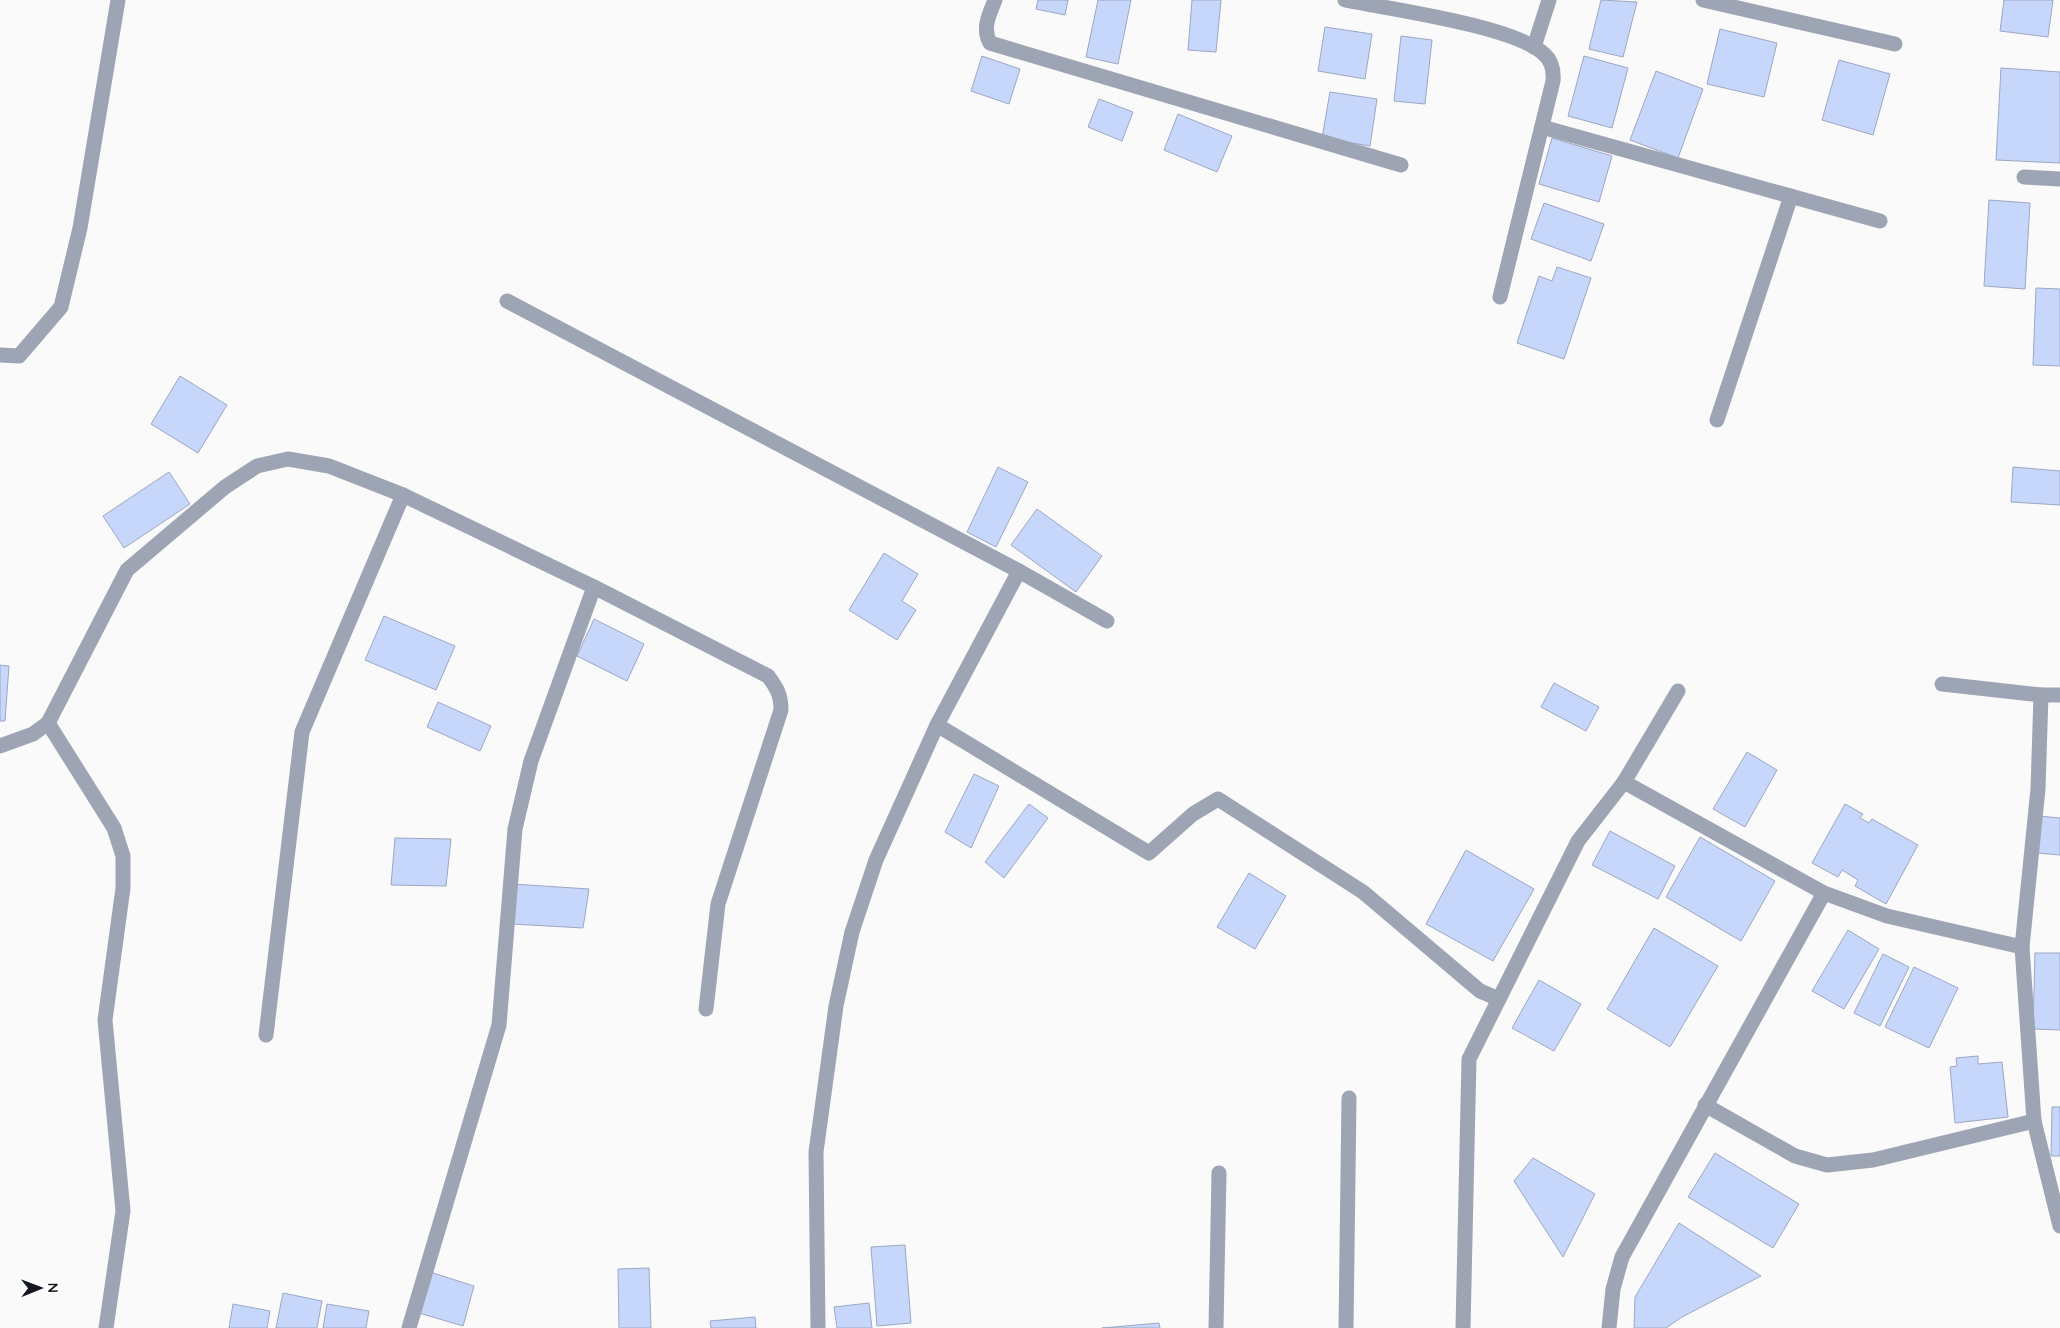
<svg xmlns="http://www.w3.org/2000/svg" width="2060" height="1328" viewBox="0 0 2060 1328" font-family="Quicksand,sans-serif">
<style>
.building{fill:#c7d7fb;stroke:#9ca7c2}
.lines{fill:none;stroke-linecap:round;stroke-linejoin:round}
.street{stroke:#9da4b3;stroke-width:15}
</style>
<rect width="100%" height="100%" fill="#fafafa"/>
<g class="building">
<polygon points="1038,0 1068,0 1065,15 1036,9"/>
<polygon points="1098,0 1131,0 1118,64 1086,57"/>
<polygon points="1192,0 1221,0 1216,52 1188,50"/>
<polygon points="1601,0 1637,2 1623,57 1589,49"/>
<polygon points="2004,0 2053,0 2048,37 2000,31"/>
<polygon points="1325,27 1372,34 1365,79 1318,71"/>
<polygon points="1720,29 1777,43 1764,97 1707,84"/>
<polygon points="1401,36 1432,40 1425,104 1394,101"/>
<polygon points="982,56 1020,69 1009,104 971,91"/>
<polygon points="1584,56 1628,68 1612,128 1568,116"/>
<polygon points="1839,60 1890,74 1873,135 1822,120"/>
<polygon points="2001,68 2060,72 2060,163 1996,160"/>
<polygon points="1656,71 1703,89 1678,158 1630,140"/>
<polygon points="1330,92 1377,99 1370,146 1322,138"/>
<polygon points="1099,99 1133,112 1122,141 1088,127"/>
<polygon points="1178,114 1232,136 1217,172 1164,150"/>
<polygon points="1552,138 1612,156 1599,202 1539,184"/>
<polygon points="1989,200 2030,203 2025,289 1984,286"/>
<polygon points="1544,203 1604,224 1591,261 1531,239"/>
<polygon points="1557,267 1591,278 1564,359 1517,343 1539,276 1552,281"/>
<polygon points="2036,288 2060,289 2060,366 2033,365"/>
<polygon points="180,376 227,405 198,453 151,424"/>
<polygon points="998,467 1028,482 996,547 967,532"/>
<polygon points="2013,467 2060,471 2060,505 2011,502"/>
<polygon points="169,472 190,504 124,548 103,516"/>
<polygon points="1037,509 1102,556 1076,592 1011,545"/>
<polygon points="884,553 918,574 902,601 916,610 897,640 849,610"/>
<polygon points="384,616 455,646 436,690 365,660"/>
<polygon points="594,619 644,644 627,681 577,656"/>
<polygon points="0,665 9,666 5,721 0,721"/>
<polygon points="1554,683 1599,707 1586,731 1541,707"/>
<polygon points="438,702 491,726 480,751 427,727"/>
<polygon points="1747,752 1777,770 1745,827 1713,809"/>
<polygon points="974,774 999,786 971,848 945,832"/>
<polygon points="1029,804 1048,818 1004,878 985,862"/>
<polygon points="1845,804 1863,814 1860,818 1869,823 1872,819 1918,845 1886,904 1855,886 1858,880 1842,870 1838,877 1812,863"/>
<polygon points="2039,816 2060,818 2060,855 2037,853"/>
<polygon points="1610,831 1675,866 1658,899 1592,865"/>
<polygon points="1700,837 1775,881 1741,941 1666,897"/>
<polygon points="395,838 451,839 446,886 391,885"/>
<polygon points="1466,850 1534,889 1493,961 1426,924"/>
<polygon points="1249,873 1286,896 1255,949 1217,927"/>
<polygon points="512,884 589,889 583,928 512,924"/>
<polygon points="1654,928 1718,966 1670,1047 1607,1009"/>
<polygon points="1848,930 1879,949 1844,1009 1812,991"/>
<polygon points="2035,953 2060,953 2060,1030 2033,1029"/>
<polygon points="1883,954 1909,967 1880,1026 1854,1013"/>
<polygon points="1914,967 1958,988 1929,1048 1885,1027"/>
<polygon points="1539,980 1581,1004 1554,1051 1512,1028"/>
<polygon points="1978,1056 1978,1064 2002,1062 2008,1117 1955,1123 1950,1067 1957,1066 1956,1058"/>
<polygon points="2052,1107 2060,1107 2060,1156 2051,1156"/>
<polygon points="1715,1153 1799,1204 1773,1248 1688,1197"/>
<polygon points="1533,1158 1595,1194 1563,1257 1514,1181"/>
<polygon points="1679,1223 1761,1276 1682,1317 1666,1328 1634,1328 1635,1297"/>
<polygon points="905,1245 911,1323 877,1326 871,1247"/>
<polygon points="649,1268 651,1328 619,1328 618,1269"/>
<polygon points="430,1272 474,1286 463,1326 419,1313"/>
<polygon points="283,1293 322,1301 317,1328 276,1328"/>
<polygon points="869,1303 872,1328 837,1328 834,1307"/>
<polygon points="233,1304 270,1311 267,1328 229,1328"/>
<polygon points="327,1304 369,1311 366,1328 323,1328"/>
<polygon points="755,1317 756,1328 711,1328 710,1321"/>
<polygon points="1159,1323 1160,1328 1102,1328"/>
</g>
<g class="lines">
<g class="street">
<path d="M995 0C989 15 982 28 990 43L1401 165"/>
<path d="M1345 0C1389 9 1514 26 1544 54 1552 61 1554 70 1553 81L1500 297"/>
<polyline points="1703,0 1895,44"/>
<polyline points="1534,47 1549,0"/>
<polyline points="1542,127 1880,221"/>
<polyline points="2024,177 2060,179"/>
<polyline points="507,301 1019,571 1107,621"/>
<polyline points="0,355 19,356 61,307 80,228 118,0"/>
<polyline points="1717,420 1791,196"/>
<polyline points="1942,684 2041,695"/>
<polyline points="2060,695 2041,695 2038,789 2022,947 2034,1121 2060,1226"/>
<polyline points="48,723 114,828 123,856 123,888 105,1020 123,1211 106,1328"/>
<polyline points="937,725 1019,571"/>
<path d="M0 746 33 734 48 723 127 570 225 487 257 466 288 459 329 466 403 495 594 587 768 676C777 688 781 695 781 710L718 904 706 1009"/>
<polyline points="1624,782 1824,893 1887,916 2022,947"/>
<polyline points="266,1035 302,732 403,495"/>
<polyline points="1705,1105 1795,1156 1827,1165 1873,1160 2034,1121"/>
<polyline points="409,1328 499,1025 515,829 531,761 594,587"/>
<polyline points="818,1328 816,1152 836,1006 852,932 876,860 937,725 1149,853 1193,814 1218,799 1363,892 1480,991 1499,999"/>
<polyline points="1216,1328 1219,1173"/>
<polyline points="1346,1328 1349,1098"/>
<polyline points="1463,1328 1469,1059 1578,841 1624,782 1678,691"/>
<polyline points="1609,1328 1613,1289 1622,1257 1824,893"/>
</g>
</g>
<g transform="translate(40 1288) rotate(89)" stroke="#ffffff" stroke-width="4" paint-order="stroke">
<path d="M0-4L9 19L0 12L-9 19Z" fill="#131821"/>
<text y="-8" font-size="14" font-weight="bold" text-anchor="middle" fill="#131821">N</text>
</g>
</svg>
